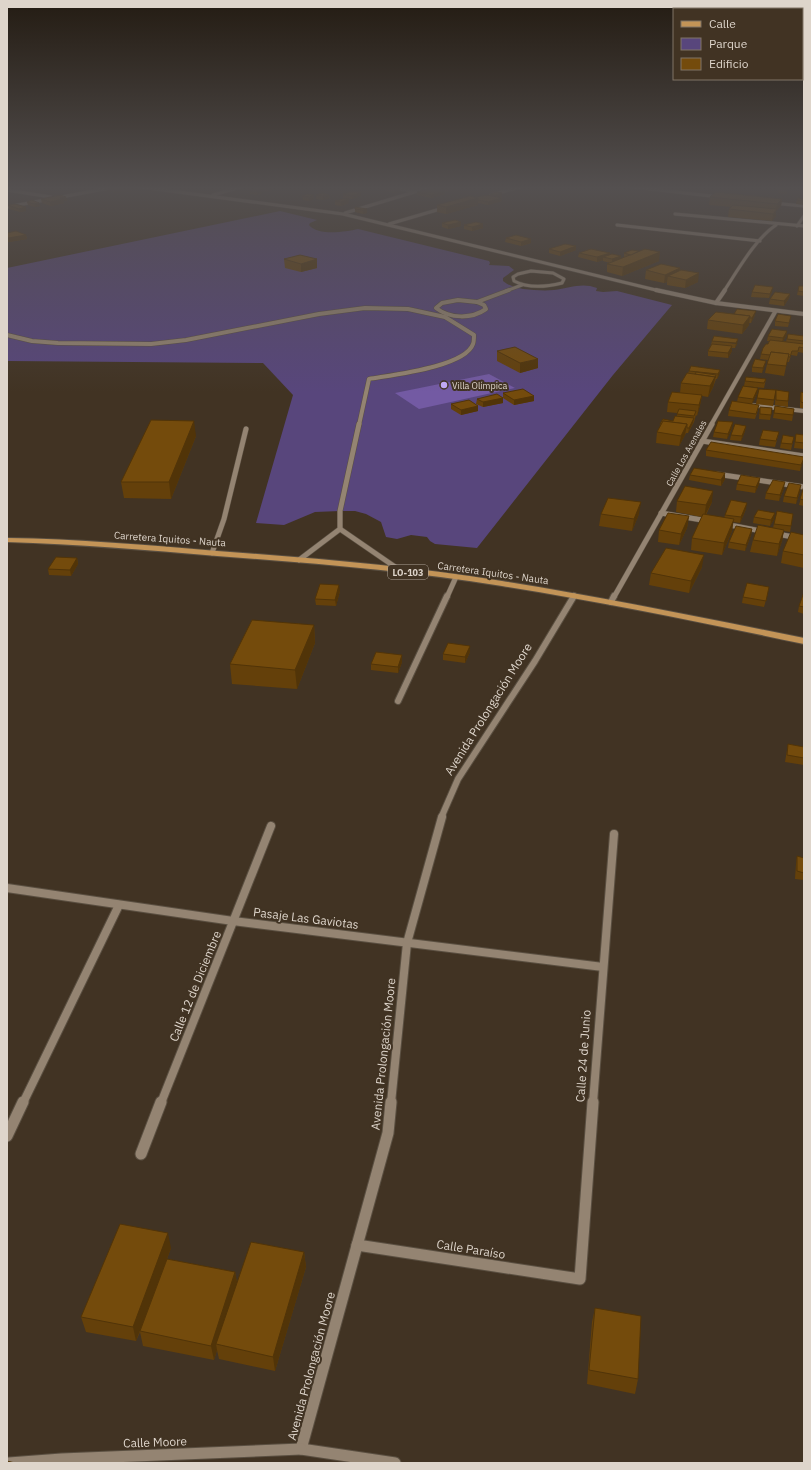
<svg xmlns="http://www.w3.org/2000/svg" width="811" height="1470" viewBox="0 0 811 1470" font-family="'IBM Plex Sans',sans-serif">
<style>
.green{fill:#58467c}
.water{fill:#735aa3}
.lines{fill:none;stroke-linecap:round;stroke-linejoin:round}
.minor-far5-casing{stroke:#5a4f41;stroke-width:4}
.minor-far4-casing{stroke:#5a4f41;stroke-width:5}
.minor-far3-casing{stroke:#5a4f41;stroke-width:6}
.minor-far2-casing{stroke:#5a4f41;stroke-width:8}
.minor-far1-casing{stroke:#5a4f41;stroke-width:10}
.minor-casing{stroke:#5a4f41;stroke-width:13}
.major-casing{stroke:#5a4f41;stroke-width:2}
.minor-far5{stroke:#948472;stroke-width:3}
.minor-far4{stroke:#948472;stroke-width:4}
.minor-far3{stroke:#948472;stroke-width:5}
.minor-far2{stroke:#948472;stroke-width:6}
.minor-far1{stroke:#948472;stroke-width:8}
.minor{stroke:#948472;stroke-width:11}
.major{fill:#c39457;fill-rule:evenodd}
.wall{fill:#64400a}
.shaded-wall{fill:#513408}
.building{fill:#744b0c;stroke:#513408}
.poi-dot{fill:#c0a8f4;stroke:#413323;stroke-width:1.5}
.labels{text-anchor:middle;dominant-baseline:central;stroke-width:4;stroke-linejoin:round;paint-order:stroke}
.far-poi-label{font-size:9px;fill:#ded5cb;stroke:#413323;text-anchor:start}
.far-street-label{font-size:9px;fill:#ded5cb;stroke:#413323}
.shield{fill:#413323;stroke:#afa499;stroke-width:1}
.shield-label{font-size:9px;font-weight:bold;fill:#ded5cb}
.street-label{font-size:10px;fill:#ded5cb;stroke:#413323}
.near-street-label{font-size:12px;fill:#ded5cb;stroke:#413323}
</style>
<rect width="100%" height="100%" fill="#413323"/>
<path class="green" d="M280 211 317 220 310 223 309 225C318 236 345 232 358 229L489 261 490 263 489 265 509 266 514 270 503 278V281C509 286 515 287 523 289 533 290 544 291 554 290 570 288 582 282 597 288L596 291 603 292 617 291 672 305 613 375 477 548 435 544 430 541 427 537 411 535 397 539 386 537 381 522 366 514 355 511H340L315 512 284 525 256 523 293 395 263 363 7 361V268Z"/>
<polygon class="water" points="489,374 515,388 419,409 395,393"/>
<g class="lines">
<defs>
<g id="minor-far5">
<polyline points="141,187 343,214 660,291"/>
<polyline points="387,187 412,191"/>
<polyline points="633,187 720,197"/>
<polyline points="7,190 51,197"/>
<polyline points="213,195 240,187"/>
<polyline points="491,195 520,187"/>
<polyline points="772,203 804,206"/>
<polyline points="7,207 115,187"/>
<polyline points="345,213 431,187"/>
<polyline points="675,214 804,226"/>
<polyline points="389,224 447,207"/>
<polyline points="617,225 760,241"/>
<polyline points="797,226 804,216"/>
<path d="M531 271 553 273 564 279 562 283C546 287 529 289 514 281L513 277 518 274Z"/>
<polyline points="506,291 522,285"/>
<path d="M724 291C738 270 755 239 776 225"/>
</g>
<g id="minor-far4">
<polyline points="656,290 716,303 804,314"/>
<path d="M458 300 477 302 484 305 486 309C472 319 450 319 436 308L442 303Z"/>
<polyline points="477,302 509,290"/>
<polyline points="716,303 725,290"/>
<path d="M7 335 32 341 58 343 151 344 186 340 319 314 365 308 408 309 445 317 474 335C474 338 474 342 473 344 465 367 391 375 369 379L359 425"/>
<polyline points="750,405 804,411"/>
<polyline points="711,425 775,312"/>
</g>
<g id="minor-far3">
<polyline points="702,441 804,456"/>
<polyline points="716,474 804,487"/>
<polyline points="661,513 708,521"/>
<polyline points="724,524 804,539"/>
<polyline points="340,529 401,571"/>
<polyline points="212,553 224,519 246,429"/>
<polyline points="299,560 340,529 340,511 359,424"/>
<polyline points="447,597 456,577"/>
<polyline points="614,597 712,424"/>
</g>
<g id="minor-far2">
<polyline points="611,602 614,596"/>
<polyline points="398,701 447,596"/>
<polyline points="441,818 458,779 535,661 574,596"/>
</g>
<g id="minor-far1">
<polyline points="7,888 233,921 603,967"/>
<polyline points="23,1103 119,905"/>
<polyline points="161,1103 271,826"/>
<polyline points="391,1103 407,943 442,817"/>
<polyline points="593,1103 614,834"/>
</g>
<g id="minor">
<polyline points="391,1102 388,1133 301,1449 395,1463"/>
<polyline points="7,1136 23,1102"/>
<polyline points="141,1154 161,1102"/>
<polyline points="357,1245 580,1279 593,1102"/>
<polyline points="9,1463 62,1459 301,1449"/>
</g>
<path id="major" d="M7 538C77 539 147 545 217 551 312 558 408 566 502 581 603 597 704 618 804 638V644C704 623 603 602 502 586 408 571 312 563 217 556 147 550 77 544 7 542Z"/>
</defs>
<use href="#minor-far5" class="minor-far5-casing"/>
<use href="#minor-far4" class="minor-far4-casing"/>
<use href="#minor-far3" class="minor-far3-casing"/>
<use href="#minor-far2" class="minor-far2-casing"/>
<use href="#minor-far1" class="minor-far1-casing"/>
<use href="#minor" class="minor-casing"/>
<use href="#major" class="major-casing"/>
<use href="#minor-far5" class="minor-far5"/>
<use href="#minor-far4" class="minor-far4"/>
<use href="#minor-far3" class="minor-far3"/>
<use href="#minor-far2" class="minor-far2"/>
<use href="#minor-far1" class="minor-far1"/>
<use href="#minor" class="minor"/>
<use href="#major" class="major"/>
</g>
<g class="wall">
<polygon points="104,187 133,187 133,190 115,193 113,191 105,190"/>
<polygon points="260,187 274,187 274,189 269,191 265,191 265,192 257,195 250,194 250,191 260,188"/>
<polygon points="350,187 371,187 358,190 350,188"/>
<polygon points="390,187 400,192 395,193 386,191 386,188"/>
<polygon points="399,187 424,187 415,190 404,188 404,187"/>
<polygon points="437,187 459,187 458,190 449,192 445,192 445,194 431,198 417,195 417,192 437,189"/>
<polygon points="664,187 680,187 678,188"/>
<polygon points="778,187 787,190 787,194 778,193"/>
<polygon points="361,192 361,196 352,199 343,198 343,194"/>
<polygon points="322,193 330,198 323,200 316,199 316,195"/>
<polygon points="490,194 502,197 500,197 502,201 488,205 478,203 478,205 446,214 437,212 437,205 490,195"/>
<polygon points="314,195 314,199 309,201 303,200 302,196"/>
<polygon points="66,197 67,201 63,201 64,203 51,206 42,203 41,199"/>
<polygon points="710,197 782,199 781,206 776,211 776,216 772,221 728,217 729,209 732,207 709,205"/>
<polygon points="349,199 349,203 341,206 335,205 335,201"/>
<polygon points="804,199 804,205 796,204 797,200"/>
<polygon points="32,200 40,206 35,207 28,205 27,202"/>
<polygon points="15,204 26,211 20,212 9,209 8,205"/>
<polygon points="355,209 367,209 367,213 363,214 355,212"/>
<polygon points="461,222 461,226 448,229 442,227 442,223"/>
<polygon points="464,225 483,228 472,231 464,229"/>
<polygon points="7,233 26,235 27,239 9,242 7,242"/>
<polygon points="506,238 531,239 531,243 521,246 505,242"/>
<polygon points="549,249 576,250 560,256 549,253"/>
<polygon points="579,253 621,256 621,259 624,257 624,253 659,261 622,276 607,272 607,264 610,263 603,261 603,260 597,262 578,257"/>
<polygon points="284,259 317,268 301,272 285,268"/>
<polygon points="680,268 680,270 698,282 685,288 667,285 667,282 664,283 645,279 646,270"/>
<polygon points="799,286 804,286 804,296 797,295"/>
<polygon points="752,292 772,292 769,298 751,297"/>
<polygon points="790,294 789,298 784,306 769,304 770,299"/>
<polygon points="734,314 755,315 751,323 749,323 749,325 742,334 707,329 708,320"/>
<polygon points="791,316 788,327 775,326 775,321"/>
<polygon points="787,331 786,336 783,341 786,342 788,334 804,336 804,353 798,352 797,356 791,355 789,362 787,362 784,376 765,373 768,360 760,359 761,354 768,344 769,341 767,341 768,336"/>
<polygon points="712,341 737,344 735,348 732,348 732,351 728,358 708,356 708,351 711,345"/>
<polygon points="497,351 538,368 520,373 497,361"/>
<polygon points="765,365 762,373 752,372 752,367"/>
<polygon points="720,370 719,375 717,379 716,379 713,387 708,397 702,396 700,405 697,416 696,415 694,422 688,433 686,433 685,435 679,446 656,443 657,432 660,427 660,424 673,421 677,416 677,413 667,412 668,402 680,393 681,383 688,373 689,371"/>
<polygon points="766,379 764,388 744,386 745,381"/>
<polygon points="758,388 757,393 752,404 758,410 755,419 728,416 729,410 737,402 738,397"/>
<polygon points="776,390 773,406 756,404 757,398"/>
<polygon points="776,390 788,401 788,407 775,405"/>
<polygon points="801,392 804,393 804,408 800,408 800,398"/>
<polygon points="503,393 534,396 534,401 514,405 503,398 503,403 483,407 476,404 477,399 503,398"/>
<polygon points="451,404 478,406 478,411 461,415 451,409"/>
<polygon points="775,406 794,409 792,421 773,418"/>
<polygon points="760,407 772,408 770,420 759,419"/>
<polygon points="746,426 745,431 741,441 730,440 731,435"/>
<polygon points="732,428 727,439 713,437 714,432"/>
<polygon points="779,432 775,447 759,445 760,439"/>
<polygon points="796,434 804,435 804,449 794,448"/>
<polygon points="196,436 171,499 124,498 121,482"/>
<polygon points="794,437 791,450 780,448 781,443"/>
<polygon points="706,450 804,457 804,458 800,471 706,456"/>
<polygon points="690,475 725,479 721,486 689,480"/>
<polygon points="760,478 759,484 755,493 736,490 737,484"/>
<polygon points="804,486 804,506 799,505"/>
<polygon points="784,488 779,501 765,499 766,493"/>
<polygon points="800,491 796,504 783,502 784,496"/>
<polygon points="677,501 712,502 706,515 724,518 725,515 746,509 740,523 733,522 732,531 722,555 691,550 692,538 702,517 676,512"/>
<polygon points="777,511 793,514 790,532 784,531 782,541 777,556 750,552 753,540 773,528"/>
<polygon points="601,514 639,514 632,531 599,526"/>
<polygon points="689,516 687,528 679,545 658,542 659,530"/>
<polygon points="754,517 774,519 770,526 753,523"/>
<polygon points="752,529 751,535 745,551 728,548 729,542"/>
<polygon points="804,535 804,568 781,563 783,551"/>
<polygon points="77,558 78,564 71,576 49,575 48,569"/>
<polygon points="702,567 689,593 649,585 651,573"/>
<polygon points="340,591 336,606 316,605 315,599"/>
<polygon points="804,592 804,614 798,612 799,606"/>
<polygon points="768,593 764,607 742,603 743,597"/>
<polygon points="314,625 315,643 297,689 232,684 230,664"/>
<polygon points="470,646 470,652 465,663 443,660 443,654"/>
<polygon points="402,662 398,673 371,670 371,664"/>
<polygon points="788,744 804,747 804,765 785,762"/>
<polygon points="797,856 804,858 804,880 795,879 796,864"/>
<polygon points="171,1248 167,1259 235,1272 237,1283 304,1252 306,1267 275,1371 219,1359 217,1350 214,1360 143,1346 140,1332 136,1341 86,1332 81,1317"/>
<polygon points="595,1308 638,1379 635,1394 587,1384 592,1322"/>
</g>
<g class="shaded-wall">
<polygon points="130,187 133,187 133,190 115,193 114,190"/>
<polygon points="271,187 274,187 274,189 269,191 268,188"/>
<polygon points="358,187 371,187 358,190"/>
<polygon points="415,187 424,187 415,190"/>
<polygon points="459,187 458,190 449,192 449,189"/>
<polygon points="265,188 265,192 257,195 257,191"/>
<polygon points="400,188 400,192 395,193 395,189"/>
<polygon points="445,191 445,194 431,198 431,195"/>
<polygon points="361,192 361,196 352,199 352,196"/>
<polygon points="502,193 502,197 495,199 495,195"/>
<polygon points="314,195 314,199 309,201 309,197"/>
<polygon points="329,195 330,198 323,200 323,196"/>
<polygon points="66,197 67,201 63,201 64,203 51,206 50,202"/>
<polygon points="478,198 478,205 446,214 446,207"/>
<polygon points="502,198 502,201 488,205 488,202"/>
<polygon points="349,199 349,203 341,206 341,202"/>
<polygon points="782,199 781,206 776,211 776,216 772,221 773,214 776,210 777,204"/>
<polygon points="39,203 40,206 35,207 34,204"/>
<polygon points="26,207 26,211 20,212 19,209"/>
<polygon points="367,209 367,213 363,214 363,210"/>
<polygon points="461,222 461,226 448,229 448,225"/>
<polygon points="483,224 483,228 472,231 472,227"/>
<polygon points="26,235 27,239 9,242 8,238"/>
<polygon points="531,239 531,243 521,246 521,242"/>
<polygon points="576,246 576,250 560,256 560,252"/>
<polygon points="660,252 659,261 622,276 623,267"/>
<polygon points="610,253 609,257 603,257 603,260 597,262 597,257"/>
<polygon points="621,256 621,260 612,263 612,259"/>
<polygon points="317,259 317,268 301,272 301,264"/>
<polygon points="680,268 679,277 668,276 667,282 664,283 665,275"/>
<polygon points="699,273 698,282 685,288 686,280"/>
<polygon points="773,287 772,292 769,298 770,294"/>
<polygon points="790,294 789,298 784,306 784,301"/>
<polygon points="756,311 755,315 751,323 752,318"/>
<polygon points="750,316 749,325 742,334 743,325"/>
<polygon points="787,331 786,336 782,343 783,338"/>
<polygon points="738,339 737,344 735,348 736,343"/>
<polygon points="732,346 732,351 728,358 728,353"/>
<polygon points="538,359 538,368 520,373 520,363"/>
<polygon points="766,361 765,365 762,373 763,368"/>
<polygon points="720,370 719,375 717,379 718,374"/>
<polygon points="716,375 713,387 708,397 710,386"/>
<polygon points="758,388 757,393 752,404 753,399"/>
<polygon points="702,395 700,405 697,416 699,405"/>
<polygon points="534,396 534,401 514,405 514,400"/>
<polygon points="503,398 503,403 483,407 483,402"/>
<polygon points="478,406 478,411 461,415 461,410"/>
<polygon points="694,418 693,423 688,433 689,428"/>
<polygon points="194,421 196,436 171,499 169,482"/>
<polygon points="733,422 732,428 727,439 728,434"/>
<polygon points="687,424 685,435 679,446 681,436"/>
<polygon points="746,426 745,431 741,441 742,436"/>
<polygon points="804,458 803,462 800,471 801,465"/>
<polygon points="725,473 725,479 721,486 721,480"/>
<polygon points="760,478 759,484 755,493 756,487"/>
<polygon points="785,482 784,488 779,501 780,495"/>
<polygon points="801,485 800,491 796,504 797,498"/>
<polygon points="713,491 712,502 704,517 706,505"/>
<polygon points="641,502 639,514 632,531 634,519"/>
<polygon points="747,503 746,509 740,523 741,517"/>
<polygon points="775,513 774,519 770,526 771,520"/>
<polygon points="689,516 687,528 679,545 681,534"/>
<polygon points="734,519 732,531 722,555 724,543"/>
<polygon points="752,529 751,535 745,551 746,545"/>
<polygon points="784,530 782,541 777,556 779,544"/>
<polygon points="704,555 702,567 689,593 691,581"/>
<polygon points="77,558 78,564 71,576 70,570"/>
<polygon points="339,585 340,591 336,606 335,600"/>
<polygon points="314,625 315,643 297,689 295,670"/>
<polygon points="470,646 470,652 465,663 465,657"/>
<polygon points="402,655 402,662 398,673 398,667"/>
<polygon points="168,1233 171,1248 136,1341 133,1327"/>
<polygon points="304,1252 306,1267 275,1371 273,1357"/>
<polygon points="235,1272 238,1287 216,1344 217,1350 214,1360 211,1346"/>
</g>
<g class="building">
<polygon points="104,187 130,187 114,190 113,188"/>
<polygon points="259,187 265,188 257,191 250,191"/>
<polygon points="390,187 393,187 400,188 395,189 386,188"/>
<polygon points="438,187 458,187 449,189"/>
<polygon points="778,187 787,188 787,190 778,189"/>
<polygon points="431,188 445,191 431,195 417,192"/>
<polygon points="350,192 361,192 352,196 343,194"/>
<polygon points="497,192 502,193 495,195 490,194"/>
<polygon points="716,192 782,199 777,204 710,197"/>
<polygon points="322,193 329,195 323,196 316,195"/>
<polygon points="307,194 314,195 309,197 302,196"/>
<polygon points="60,195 66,197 60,198 63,199 50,202 41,199"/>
<polygon points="487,195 502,198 488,202 478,200 478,198 477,197"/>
<polygon points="470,196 478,198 446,207 437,205"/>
<polygon points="798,198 804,199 804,201 797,200"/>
<polygon points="343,199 349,199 341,202 335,201"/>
<polygon points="32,200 39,203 34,204 27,202"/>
<polygon points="15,204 26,207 19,209 8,205"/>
<polygon points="733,205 777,209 773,214 729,209"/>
<polygon points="355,207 367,209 363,210 355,209"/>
<polygon points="455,220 461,222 448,225 442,223"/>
<polygon points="476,222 483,224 472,227 464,225"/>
<polygon points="16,231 26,235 8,238 7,238 7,233"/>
<polygon points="516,235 531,239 521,242 506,238"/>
<polygon points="565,244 576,246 560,252 549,249"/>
<polygon points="591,249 610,253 597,257 579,253"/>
<polygon points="645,249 660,252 623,267 607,264"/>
<polygon points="632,250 639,251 631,255 624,253"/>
<polygon points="612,254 621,256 612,259 603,257"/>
<polygon points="300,255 317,259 301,264 284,259"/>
<polygon points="661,264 680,268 665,275 646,270"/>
<polygon points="681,270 699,273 686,280 668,276"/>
<polygon points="755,285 773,287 770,294 752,292"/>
<polygon points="799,286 804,286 804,292 798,291"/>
<polygon points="775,292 790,294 784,301 770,299"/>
<polygon points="737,309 756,311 752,318 750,318 750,316 734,314"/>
<polygon points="716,312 750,316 743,325 708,320"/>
<polygon points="778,314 791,316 789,323 775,321"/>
<polygon points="772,329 787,331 783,338 768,336"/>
<polygon points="788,334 804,336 804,341 787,339"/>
<polygon points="714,336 738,339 736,343 712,341"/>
<polygon points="770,340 804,344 804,348 799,347 798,351 792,351 790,357 788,357 789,354 771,352 770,355 761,354 763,348 766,344 768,344"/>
<polygon points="712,344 732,346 728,353 708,351"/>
<polygon points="515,347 538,359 520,363 497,351"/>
<polygon points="771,352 789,354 786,366 767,364"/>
<polygon points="755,359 766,361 763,368 752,367"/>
<polygon points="691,366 720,370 718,374 689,371"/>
<polygon points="696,372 716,375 715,378 715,377 695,374"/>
<polygon points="687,373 715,377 710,386 681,383"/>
<polygon points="746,377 766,379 764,383 745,381"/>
<polygon points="743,386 758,388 753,399 738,397"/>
<polygon points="523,389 534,396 514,400 503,393"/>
<polygon points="759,389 776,390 774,400 757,398"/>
<polygon points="776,390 789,392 788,401 776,400"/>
<polygon points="672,392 702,395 699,405 668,402"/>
<polygon points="801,392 804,393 804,403 801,402"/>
<polygon points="497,394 503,398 483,402 477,399"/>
<polygon points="469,400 478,406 461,410 451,404"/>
<polygon points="732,401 759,405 756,414 729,410"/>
<polygon points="775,406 794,409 793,415 774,413"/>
<polygon points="760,407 772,408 771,415 760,414"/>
<polygon points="679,409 696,411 694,416 677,414"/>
<polygon points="675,416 694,418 689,428 687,428 687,424 663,421 662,424 660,424 663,419 673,421"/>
<polygon points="151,420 194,421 169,482 121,482"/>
<polygon points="663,421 687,424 681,436 657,432"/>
<polygon points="718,421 733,422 728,434 714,432"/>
<polygon points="735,424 746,426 742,436 731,435"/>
<polygon points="763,430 779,432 776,441 760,439"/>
<polygon points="796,434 804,435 804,443 795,442"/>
<polygon points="783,435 794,437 792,444 781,443"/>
<polygon points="711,442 804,457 804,458 801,465 706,450"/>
<polygon points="694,468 725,473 721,480 690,475"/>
<polygon points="741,475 760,478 756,487 737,484"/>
<polygon points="773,480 785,482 780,495 766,493"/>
<polygon points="789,483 801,485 797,498 784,496"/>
<polygon points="685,486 713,491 706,505 677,501"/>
<polygon points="804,486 804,500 800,499"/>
<polygon points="608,498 641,502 634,519 601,514"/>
<polygon points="731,500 747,503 741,517 725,515"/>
<polygon points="758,510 775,513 771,520 754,517"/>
<polygon points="777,511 793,514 791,526 774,524"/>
<polygon points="668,513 689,516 681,534 659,530"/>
<polygon points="703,514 734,519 724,543 692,538"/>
<polygon points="758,525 784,530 779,544 753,540"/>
<polygon points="736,526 752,529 746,545 729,542"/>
<polygon points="791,532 804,535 804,555 783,551"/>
<polygon points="666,548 704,555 691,581 651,573"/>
<polygon points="56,557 77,558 70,570 48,569"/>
<polygon points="747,583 769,587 766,601 743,597"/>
<polygon points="320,584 339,585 335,600 315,599"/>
<polygon points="804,592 804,607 799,606"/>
<polygon points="252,620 314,625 295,670 230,664"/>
<polygon points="448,643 470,646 465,657 443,654"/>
<polygon points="376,652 402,655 398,667 371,664"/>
<polygon points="788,744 804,747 804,758 787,755"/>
<polygon points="797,856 804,858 804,873 797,871"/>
<polygon points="120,1224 168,1233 133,1327 81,1317"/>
<polygon points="251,1242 304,1252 273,1357 216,1344"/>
<polygon points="167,1259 235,1272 211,1346 140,1331"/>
<polygon points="595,1308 641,1316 638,1379 589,1370"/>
<polygon points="7,1461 15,1463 7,1463"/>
</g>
<linearGradient id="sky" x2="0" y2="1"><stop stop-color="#241c13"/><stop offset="0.48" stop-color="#545050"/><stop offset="1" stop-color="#545050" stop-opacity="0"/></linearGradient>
<rect width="811" height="392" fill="url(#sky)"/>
<circle class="poi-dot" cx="444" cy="385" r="4"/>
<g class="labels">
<g class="far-poi-label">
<text x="452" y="385">Villa Olímpica</text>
</g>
<g class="far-street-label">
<text transform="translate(686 453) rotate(-61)">Calle Los Arenales</text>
</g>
<rect class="shield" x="388" y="565" width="40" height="14" rx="3"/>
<g class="shield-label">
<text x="408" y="572">LO-103</text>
</g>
<g class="street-label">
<text transform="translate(170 539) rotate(4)">Carretera Iquitos - Nauta</text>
<text transform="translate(493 573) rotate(8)">Carretera Iquitos - Nauta</text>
</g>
<g class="near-street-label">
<text transform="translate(488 709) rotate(-58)">Avenida Prolongación Moore</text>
<text transform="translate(306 918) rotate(7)">Pasaje Las Gaviotas</text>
<text transform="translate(195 986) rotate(-68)">Calle 12 de Diciembre</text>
<text transform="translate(383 1054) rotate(-84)">Avenida Prolongación Moore</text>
<text transform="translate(583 1056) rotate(-86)">Calle 24 de Junio</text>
<text transform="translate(471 1249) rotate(9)">Calle Paraíso</text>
<text transform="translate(311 1366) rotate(-75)">Avenida Prolongación Moore</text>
<text transform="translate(155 1442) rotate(-2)">Calle Moore</text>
</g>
</g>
<rect width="811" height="1470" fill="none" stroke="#ded5cb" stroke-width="16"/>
<rect x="673" y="8" width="130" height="72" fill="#413323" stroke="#807466"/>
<rect x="681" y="21" width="20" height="6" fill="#c39457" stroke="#807466"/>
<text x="709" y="28" font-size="12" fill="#ded5cb">Calle</text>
<rect x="681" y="38" width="20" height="12" fill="#58467c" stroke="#807466"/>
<text x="709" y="48" font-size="12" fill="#ded5cb">Parque</text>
<rect x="681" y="58" width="20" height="12" fill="#744b0c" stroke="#807466"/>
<text x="709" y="68" font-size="12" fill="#ded5cb">Edificio</text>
</svg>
